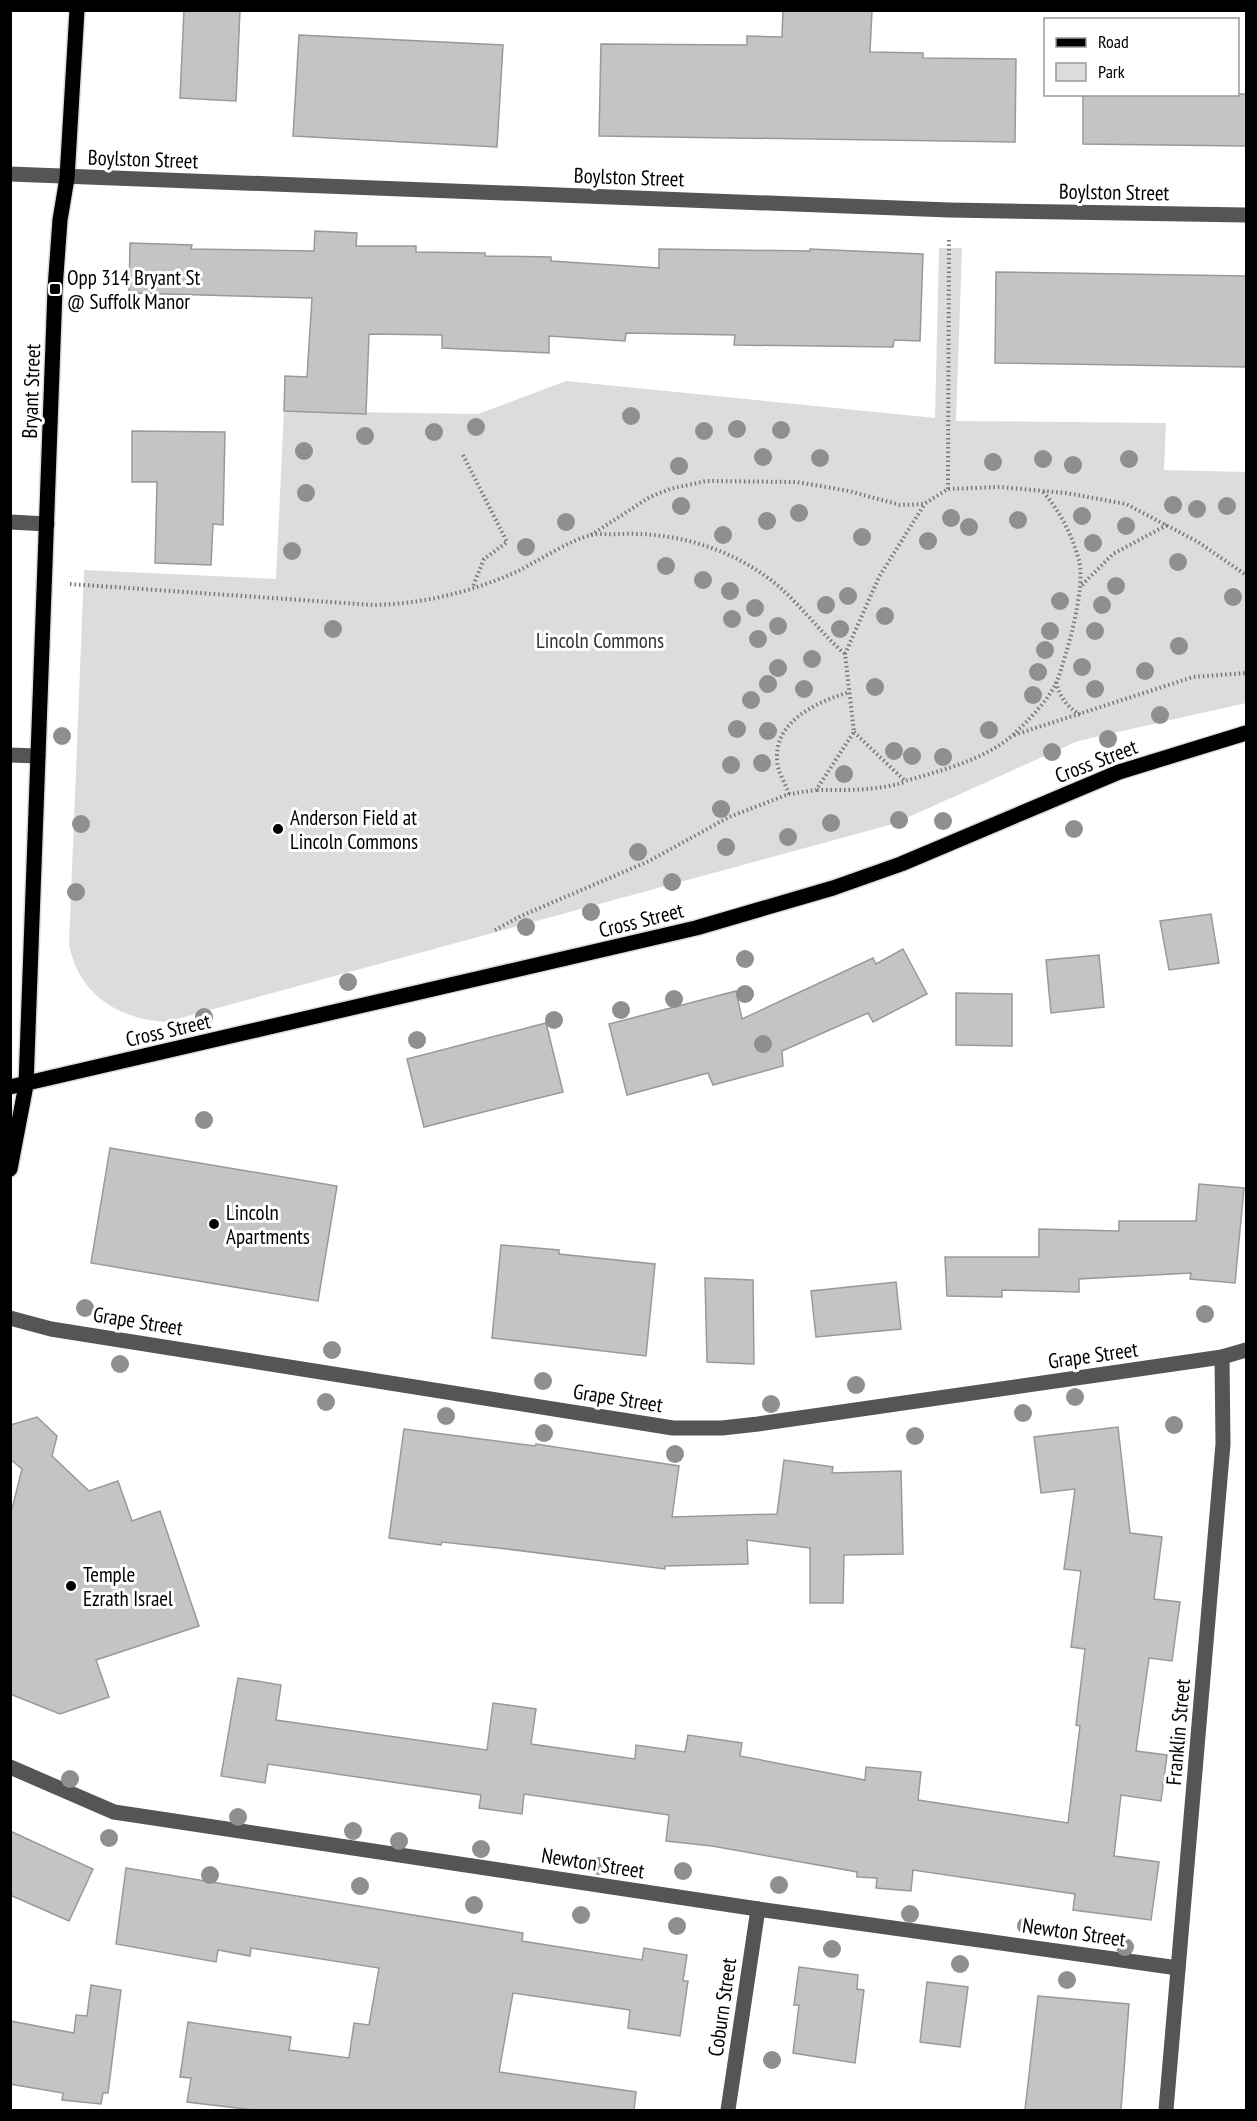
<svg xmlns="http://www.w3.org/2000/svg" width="1257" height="2121" viewBox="0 0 1257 2121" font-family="'PT Sans Narrow',sans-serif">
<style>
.green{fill:#dcdcdc}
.building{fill:#c4c4c4;stroke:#999;stroke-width:1.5}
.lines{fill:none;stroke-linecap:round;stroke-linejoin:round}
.major-casing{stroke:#dbdbdb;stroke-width:18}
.path{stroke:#777;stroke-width:4;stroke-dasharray:1.5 3;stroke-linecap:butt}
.minor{stroke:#555;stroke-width:15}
.major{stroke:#000;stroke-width:15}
.tree{fill:#8f8f8f}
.poi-dot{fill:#000;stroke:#fff;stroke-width:2}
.labels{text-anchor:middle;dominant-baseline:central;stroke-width:6;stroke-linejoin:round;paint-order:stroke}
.street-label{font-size:21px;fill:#000;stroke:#fff}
.poi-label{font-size:21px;fill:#000;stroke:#fff;text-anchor:start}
.park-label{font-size:21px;fill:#333;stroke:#fff}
</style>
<rect width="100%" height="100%" fill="#fff"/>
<path class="green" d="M939 248H962L956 421 1166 423 1164 470 1246 472V703L1078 741 893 824 166 1022C117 1019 79 994 69 945L84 570 276 579 284 411 478 414 566 381 935 418Z"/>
<g class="building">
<polygon points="184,10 240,10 236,101 180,98"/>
<polygon points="783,10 872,10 870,52 923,53 923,58 1016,59 1015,142 599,136 601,44 747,45 747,36 782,37"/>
<polygon points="299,35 503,45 497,147 293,136"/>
<polygon points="1083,94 1246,94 1246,146 1083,144"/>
<polygon points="315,231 357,233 356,246 416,246 416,252 485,253 485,256 551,257 551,261 659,268 659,249 810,251 810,249 923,254 920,341 894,340 893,347 734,345 735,335 626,333 625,341 549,336 549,353 442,348 442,335 369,334 366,414 284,411 285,376 307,377 312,298 129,293 130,243 192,245 191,249 314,251"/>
<polygon points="996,272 1246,276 1246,367 995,363"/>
<polygon points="132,431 225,432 223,525 213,524 211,565 155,563 157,482 132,482"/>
<polygon points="1211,914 1219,963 1169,970 1160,921"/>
<polygon points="903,949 927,994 873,1022 868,1013 782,1051 783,1066 713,1085 708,1073 627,1095 609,1024 736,991 742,1019 873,958 876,964"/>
<polygon points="1099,955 1104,1007 1051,1013 1046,960"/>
<polygon points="956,993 1012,994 1012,1046 956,1045"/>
<polygon points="546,1023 563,1092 424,1127 407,1059"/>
<polygon points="110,1148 337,1186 318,1301 91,1263"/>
<polygon points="1199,1184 1244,1188 1235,1283 1190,1279 1191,1273 1079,1279 1079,1292 1002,1290 1002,1297 947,1296 945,1257 1039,1257 1039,1229 1119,1231 1119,1221 1196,1221"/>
<polygon points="501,1245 559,1250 559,1254 655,1264 646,1356 492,1338"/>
<polygon points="705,1278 753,1280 754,1364 707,1362"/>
<polygon points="896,1282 901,1329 816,1337 811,1291"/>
<polygon points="37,1417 57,1436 52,1456 89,1491 118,1481 132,1521 160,1511 199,1626 96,1660 109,1697 60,1714 10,1694 10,1517 22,1469 10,1459 10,1425"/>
<polygon points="1118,1427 1130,1533 1162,1537 1154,1599 1180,1602 1172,1661 1149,1658 1136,1751 1167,1755 1161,1801 1121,1795 1114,1856 1159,1862 1151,1920 1073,1910 1075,1894 913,1870 911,1891 876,1888 877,1878 857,1877 857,1872 712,1846 666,1841 669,1815 524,1794 522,1814 479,1808 481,1795 268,1764 265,1783 221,1776 238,1678 281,1685 276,1720 487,1750 493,1703 536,1709 531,1744 635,1759 636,1745 685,1752 688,1735 742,1743 740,1756 865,1780 866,1767 921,1772 918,1800 1068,1823 1080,1726 1076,1725 1085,1649 1071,1647 1081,1571 1064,1569 1075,1489 1041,1493 1034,1437"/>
<polygon points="404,1429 535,1446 536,1444 679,1466 672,1517 777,1514 784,1460 833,1467 832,1473 901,1471 903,1554 844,1555 843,1603 810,1603 810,1548 747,1540 748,1564 665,1566 665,1569 507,1549 442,1542 441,1545 389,1538"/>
<polygon points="10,1831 93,1869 69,1921 10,1895"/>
<polygon points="126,1868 523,1933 522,1941 642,1960 644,1948 687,1955 683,1981 688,1981 680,2036 628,2028 630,2010 513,1993 499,2072 636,2092 634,2110 254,2110 187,2102 191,2078 180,2077 188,2022 291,2037 289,2050 349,2058 354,2023 369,2025 379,1968 251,1948 250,1956 218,1950 216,1962 116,1944"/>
<polygon points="799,1967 858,1975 857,1989 864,1990 855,2063 793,2053 799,2005 794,2005"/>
<polygon points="927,1982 968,1987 960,2047 920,2042"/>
<polygon points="91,1985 121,1990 108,2093 103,2093 101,2104 62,2100 63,2093 10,2084 10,2021 74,2033 76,2015 87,2016"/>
<polygon points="1038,1996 1129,2004 1121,2110 1025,2110"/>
</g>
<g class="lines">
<defs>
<g id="major">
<polyline points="10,1087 696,928 833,888 901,864 1119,772 1246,733"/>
<polyline points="10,1169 26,1085 55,289 60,220 67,178 77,10"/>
</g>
</defs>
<use href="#major" class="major-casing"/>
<g class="path">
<polyline points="463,455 507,542 484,559 473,586"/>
<polyline points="948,489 949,238"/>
<polyline points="591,535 650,497 670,489 706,481 796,482 849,491 900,505 924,504 948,489 1000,487 1066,493 1126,504 1198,542 1246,575"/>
<path d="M70 584 373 605C423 604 472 592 518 571 538 561 570 540 591 535 600 533 610 535 619 534 670 532 721 545 764 575 796 597 816 629 845 654"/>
<polyline points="1082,585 1113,554 1167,525"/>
<path d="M1056 682C1060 698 1067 706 1080 715"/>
<path d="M854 732 905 781C940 771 987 759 1014 734 1028 721 1050 698 1057 681 1067 654 1086 588 1079 560 1072 535 1060 511 1043 492"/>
<polyline points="1014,735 1193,677 1246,673"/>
<path d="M817 790C847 790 876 791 905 782"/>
<path d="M789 794C785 783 777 771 777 759 775 720 819 701 850 692"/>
<polyline points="495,930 521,916 649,861 729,817 789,794 816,790 854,732 845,654 879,577 924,505"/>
</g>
<g class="minor">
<polyline points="10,174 949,210 1246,215"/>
<polyline points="10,522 47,524"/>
<polyline points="10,755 38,756"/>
<polyline points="10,1318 51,1329 673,1428 722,1428 758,1424 1222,1357 1246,1350"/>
<polyline points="10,1767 114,1812 758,1909 1178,1968"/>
<polyline points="728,2110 758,1909"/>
<polyline points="1166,2110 1223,1444 1222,1357"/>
</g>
<use href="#major" class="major"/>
</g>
<g class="tree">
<circle cx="631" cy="416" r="9"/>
<circle cx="476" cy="427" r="9"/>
<circle cx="737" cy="429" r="9"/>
<circle cx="781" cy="430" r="9"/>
<circle cx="704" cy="431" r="9"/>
<circle cx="434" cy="432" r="9"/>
<circle cx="365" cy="436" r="9"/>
<circle cx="304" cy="451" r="9"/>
<circle cx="763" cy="457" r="9"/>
<circle cx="820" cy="458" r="9"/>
<circle cx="1043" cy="459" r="9"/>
<circle cx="1129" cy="459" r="9"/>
<circle cx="993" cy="462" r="9"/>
<circle cx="1073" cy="465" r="9"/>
<circle cx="679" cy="466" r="9"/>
<circle cx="306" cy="493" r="9"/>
<circle cx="1173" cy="505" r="9"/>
<circle cx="681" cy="506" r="9"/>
<circle cx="1227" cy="506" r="9"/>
<circle cx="1197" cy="509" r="9"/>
<circle cx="799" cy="513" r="9"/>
<circle cx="1082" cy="516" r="9"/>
<circle cx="951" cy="518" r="9"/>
<circle cx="1018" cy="520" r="9"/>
<circle cx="767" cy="521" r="9"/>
<circle cx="566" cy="522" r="9"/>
<circle cx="1126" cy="526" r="9"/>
<circle cx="969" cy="527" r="9"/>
<circle cx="723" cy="535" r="9"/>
<circle cx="862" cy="537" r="9"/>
<circle cx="928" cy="541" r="9"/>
<circle cx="1093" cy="543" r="9"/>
<circle cx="526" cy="547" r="9"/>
<circle cx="292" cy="551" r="9"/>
<circle cx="1178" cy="562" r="9"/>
<circle cx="666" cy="566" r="9"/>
<circle cx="703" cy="580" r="9"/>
<circle cx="1116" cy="586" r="9"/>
<circle cx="730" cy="591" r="9"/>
<circle cx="848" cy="596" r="9"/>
<circle cx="1233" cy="597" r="9"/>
<circle cx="1060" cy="601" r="9"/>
<circle cx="826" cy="605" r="9"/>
<circle cx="1102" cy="605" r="9"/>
<circle cx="755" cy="608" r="9"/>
<circle cx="885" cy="616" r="9"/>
<circle cx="732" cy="619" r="9"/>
<circle cx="778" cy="626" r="9"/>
<circle cx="333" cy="629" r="9"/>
<circle cx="840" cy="629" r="9"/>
<circle cx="1050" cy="631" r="9"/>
<circle cx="1095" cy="631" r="9"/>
<circle cx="758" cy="639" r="9"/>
<circle cx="1179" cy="646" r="9"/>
<circle cx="1045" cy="650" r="9"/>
<circle cx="812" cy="659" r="9"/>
<circle cx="1082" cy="667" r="9"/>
<circle cx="778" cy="668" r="9"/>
<circle cx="1145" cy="671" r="9"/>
<circle cx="1038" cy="672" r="9"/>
<circle cx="768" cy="684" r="9"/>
<circle cx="875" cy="687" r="9"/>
<circle cx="804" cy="689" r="9"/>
<circle cx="1095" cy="689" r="9"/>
<circle cx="1033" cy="695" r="9"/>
<circle cx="751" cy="700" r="9"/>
<circle cx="1160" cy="715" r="9"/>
<circle cx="737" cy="729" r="9"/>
<circle cx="989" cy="730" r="9"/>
<circle cx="768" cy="731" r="9"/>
<circle cx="62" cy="736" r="9"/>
<circle cx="1108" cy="739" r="9"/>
<circle cx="894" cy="751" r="9"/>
<circle cx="1052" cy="752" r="9"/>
<circle cx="912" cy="756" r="9"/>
<circle cx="943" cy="757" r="9"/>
<circle cx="762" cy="763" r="9"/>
<circle cx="731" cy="765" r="9"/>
<circle cx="844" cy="774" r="9"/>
<circle cx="721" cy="809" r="9"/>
<circle cx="899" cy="820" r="9"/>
<circle cx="943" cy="821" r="9"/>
<circle cx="831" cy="823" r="9"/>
<circle cx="81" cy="824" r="9"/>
<circle cx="1074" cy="829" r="9"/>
<circle cx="788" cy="837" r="9"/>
<circle cx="726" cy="847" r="9"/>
<circle cx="638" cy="852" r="9"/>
<circle cx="672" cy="882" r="9"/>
<circle cx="76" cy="892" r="9"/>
<circle cx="591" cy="912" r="9"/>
<circle cx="526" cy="927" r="9"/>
<circle cx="745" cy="959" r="9"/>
<circle cx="348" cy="982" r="9"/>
<circle cx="745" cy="994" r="9"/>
<circle cx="674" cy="999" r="9"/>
<circle cx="621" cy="1010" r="9"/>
<circle cx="204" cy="1017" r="9"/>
<circle cx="554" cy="1020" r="9"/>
<circle cx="417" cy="1040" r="9"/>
<circle cx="763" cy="1044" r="9"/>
<circle cx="204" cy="1120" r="9"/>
<circle cx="85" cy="1308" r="9"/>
<circle cx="1205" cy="1314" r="9"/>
<circle cx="332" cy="1350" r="9"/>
<circle cx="120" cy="1364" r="9"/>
<circle cx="543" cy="1381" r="9"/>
<circle cx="856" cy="1385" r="9"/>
<circle cx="1075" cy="1397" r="9"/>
<circle cx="326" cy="1402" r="9"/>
<circle cx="771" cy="1404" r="9"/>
<circle cx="1023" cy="1413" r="9"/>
<circle cx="446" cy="1416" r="9"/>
<circle cx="1174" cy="1425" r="9"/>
<circle cx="544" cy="1433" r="9"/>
<circle cx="915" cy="1436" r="9"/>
<circle cx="675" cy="1454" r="9"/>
<circle cx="70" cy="1779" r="9"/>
<circle cx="238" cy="1817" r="9"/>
<circle cx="353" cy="1831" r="9"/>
<circle cx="109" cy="1838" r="9"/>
<circle cx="399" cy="1841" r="9"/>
<circle cx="481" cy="1849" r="9"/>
<circle cx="599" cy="1866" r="9"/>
<circle cx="683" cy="1871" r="9"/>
<circle cx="210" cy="1875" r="9"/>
<circle cx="779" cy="1885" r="9"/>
<circle cx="360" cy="1886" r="9"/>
<circle cx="474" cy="1905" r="9"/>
<circle cx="910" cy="1914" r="9"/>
<circle cx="581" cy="1915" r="9"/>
<circle cx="677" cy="1926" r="9"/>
<circle cx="1026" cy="1926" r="9"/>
<circle cx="1125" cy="1947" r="9"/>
<circle cx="832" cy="1949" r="9"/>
<circle cx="960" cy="1964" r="9"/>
<circle cx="1067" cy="1980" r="9"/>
<circle cx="772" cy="2060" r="9"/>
</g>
<g class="poi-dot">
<rect x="49" y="283" width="12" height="12" rx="3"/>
<circle cx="278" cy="829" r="6"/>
<circle cx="214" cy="1224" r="6"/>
<circle cx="71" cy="1586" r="6"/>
</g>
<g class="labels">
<g class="street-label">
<text transform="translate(143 159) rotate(2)">Boylston Street</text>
<text transform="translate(629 177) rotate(2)">Boylston Street</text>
<text transform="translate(1114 192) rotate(1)">Boylston Street</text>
<text transform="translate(31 391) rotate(-88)">Bryant Street</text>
<text transform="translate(1096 761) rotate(-21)">Cross Street</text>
<text transform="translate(641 920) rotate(-14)">Cross Street</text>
<text transform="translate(168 1030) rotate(-13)">Cross Street</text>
<text transform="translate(138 1321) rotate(9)">Grape Street</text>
<text transform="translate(1093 1355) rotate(-8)">Grape Street</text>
<text transform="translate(618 1398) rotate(9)">Grape Street</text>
<text transform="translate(1178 1732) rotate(-85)">Franklin Street</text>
<text transform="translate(593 1863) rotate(9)">Newton Street</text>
<text transform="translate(1074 1932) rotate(8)">Newton Street</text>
<text transform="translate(722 2007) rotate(-82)">Coburn Street</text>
</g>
<g class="poi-label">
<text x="67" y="277">Opp 314 Bryant St<tspan x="67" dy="24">@ Suffolk Manor</tspan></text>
<text x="290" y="817">Anderson Field at<tspan x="290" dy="24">Lincoln Commons</tspan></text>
<text x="226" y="1212">Lincoln<tspan x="226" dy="24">Apartments</tspan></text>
<text x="83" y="1574">Temple<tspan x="83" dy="24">Ezrath Israel</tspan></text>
</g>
<g class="park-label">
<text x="600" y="640">Lincoln Commons</text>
</g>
</g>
<rect width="1257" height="2121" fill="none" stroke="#000000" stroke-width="24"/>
<rect x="1044" y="18" width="195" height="78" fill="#ffffff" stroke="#999999" stroke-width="1.5"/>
<rect x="1056" y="38" width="30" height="9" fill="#000000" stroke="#999999" stroke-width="1.5"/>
<text x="1098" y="48" font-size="18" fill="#000000">Road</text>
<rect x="1056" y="63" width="30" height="18" fill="#dcdcdc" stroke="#999999" stroke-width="1.5"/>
<text x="1098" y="78" font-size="18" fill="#000000">Park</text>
</svg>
